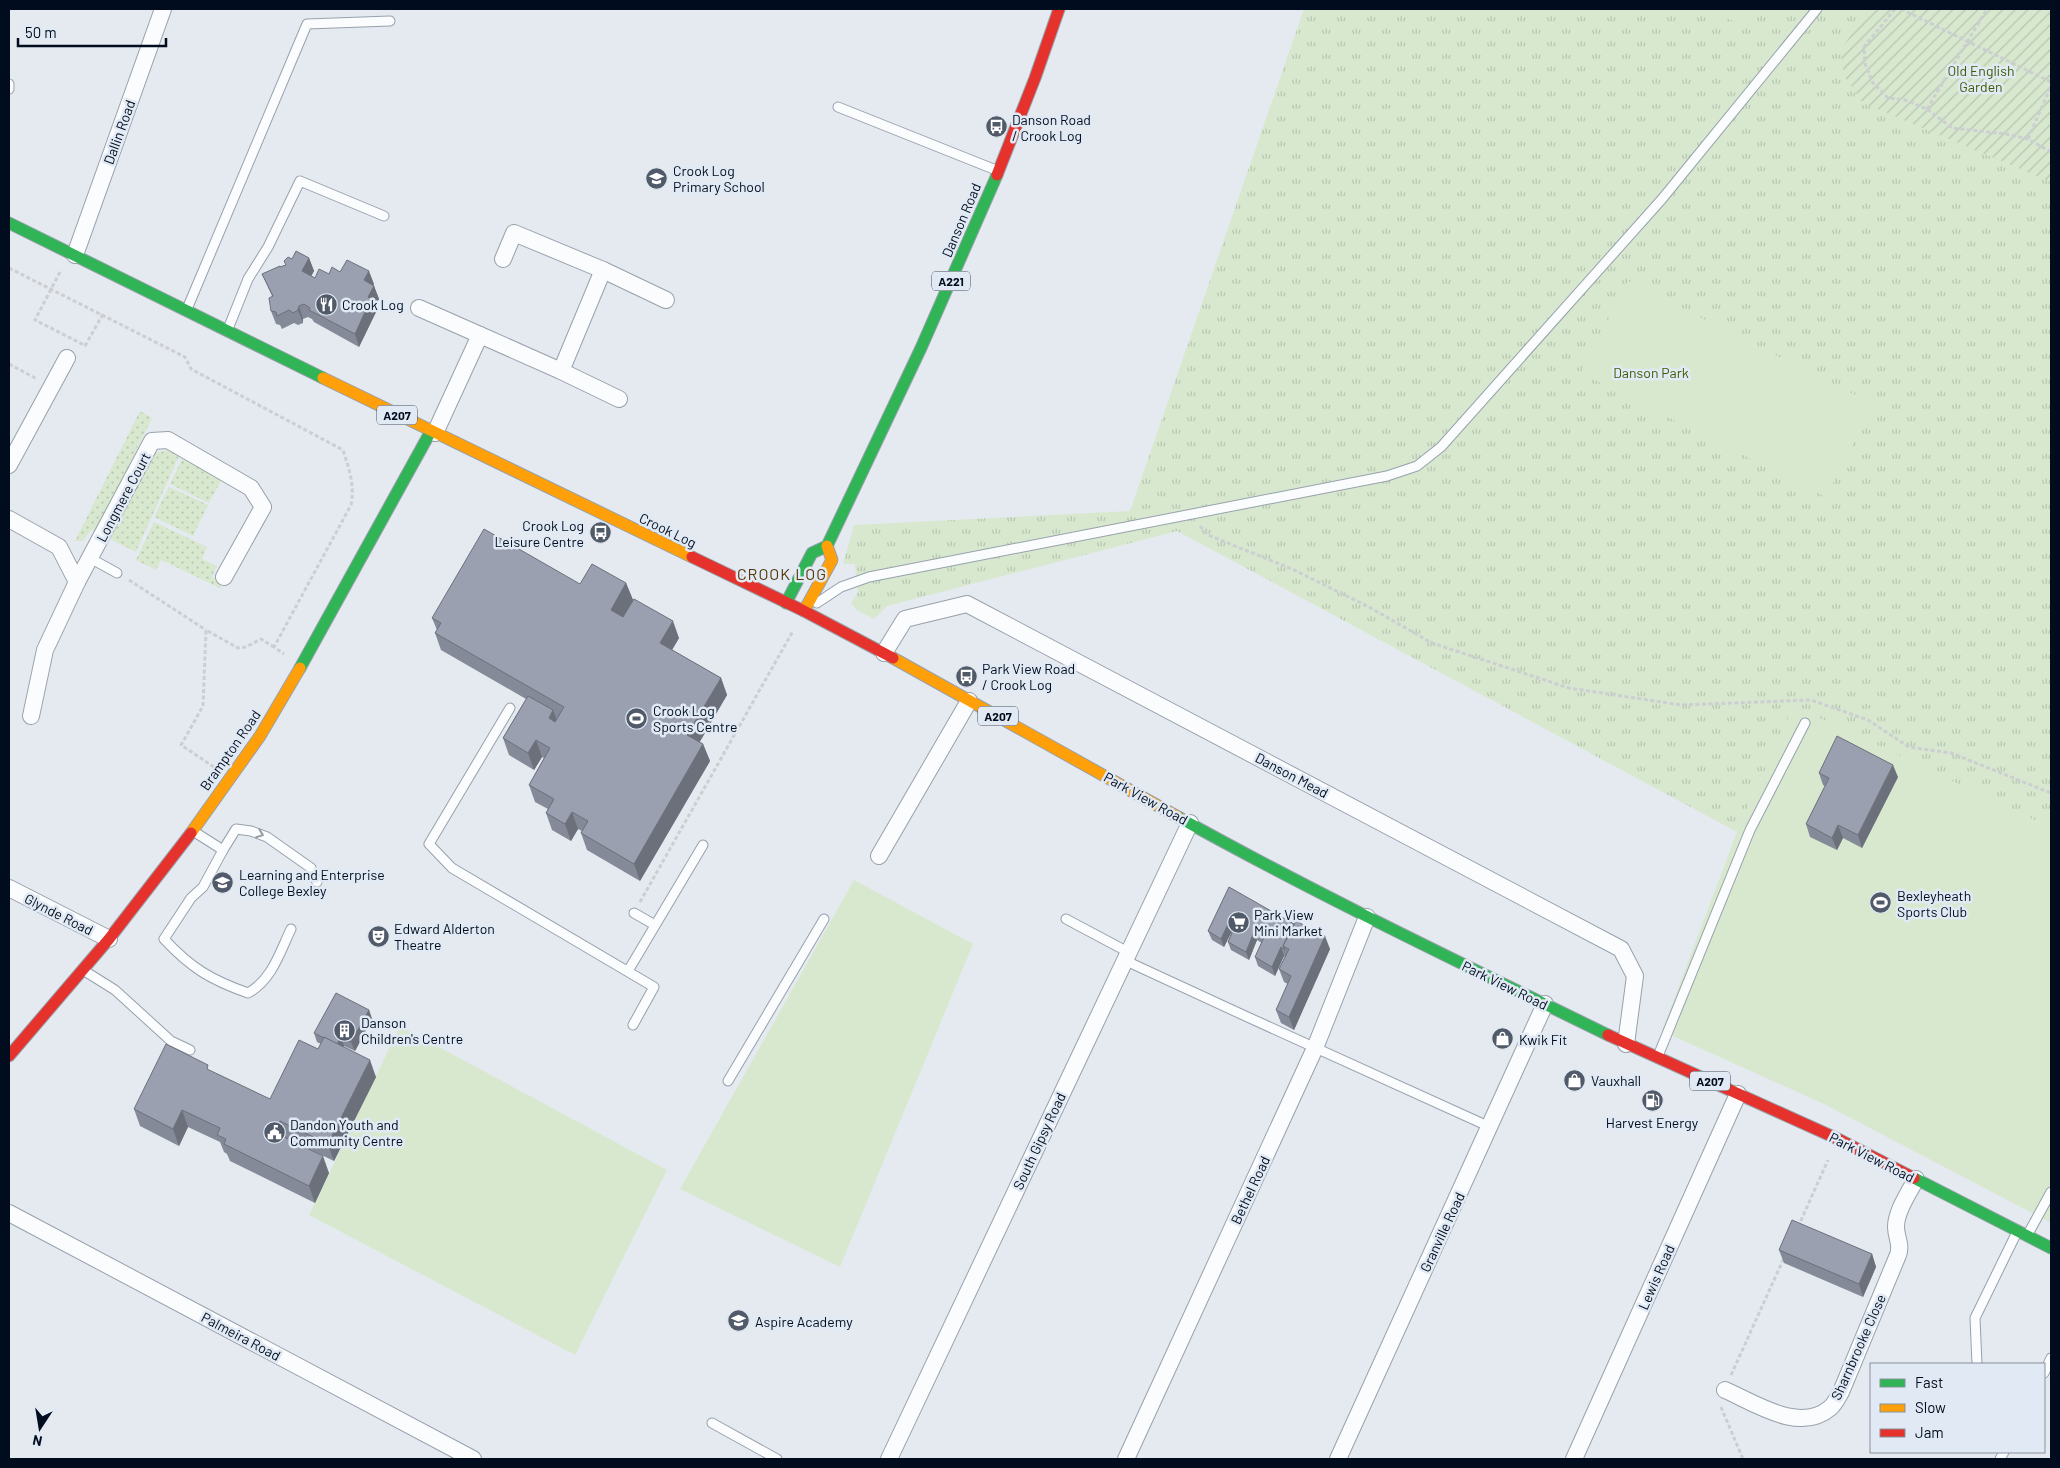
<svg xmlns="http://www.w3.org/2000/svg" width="2060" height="1468" viewBox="0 0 2060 1468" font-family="Barlow,sans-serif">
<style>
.grass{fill:url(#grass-dots)}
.park{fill:url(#park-tufts)}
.garden{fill:url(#garden-furrows)}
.pitch{fill:#d7e8cf}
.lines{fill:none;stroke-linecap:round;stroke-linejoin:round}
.lane-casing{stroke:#97a1ac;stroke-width:11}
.street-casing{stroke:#97a1ac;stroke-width:18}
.fast-casing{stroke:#97a1ac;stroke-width:13}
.slow-casing{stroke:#97a1ac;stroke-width:13}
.jam-casing{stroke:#97a1ac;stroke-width:13}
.path{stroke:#ccced1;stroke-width:3;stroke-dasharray:4 2.5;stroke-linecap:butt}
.lane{stroke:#fbfcfd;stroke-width:9}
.street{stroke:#fbfcfd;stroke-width:16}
.fast{stroke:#30b455;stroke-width:11}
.slow{stroke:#ff9f0a;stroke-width:11}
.jam{stroke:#e5322d;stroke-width:11}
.wall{fill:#848a97}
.shaded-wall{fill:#6c707b}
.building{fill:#9aa0b0;stroke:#6c707b}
.oneway{stroke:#979ca4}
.labels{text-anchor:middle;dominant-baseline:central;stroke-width:5;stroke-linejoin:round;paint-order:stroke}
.shield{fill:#e1eaf4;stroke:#444f5e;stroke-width:1}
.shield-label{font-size:12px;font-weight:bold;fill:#010d1e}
.park-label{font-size:14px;fill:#395c00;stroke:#e1eaf4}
.poi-label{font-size:14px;fill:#010d1e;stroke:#e1eaf4;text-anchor:start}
.street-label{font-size:14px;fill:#010d1e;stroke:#e1eaf4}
.quarter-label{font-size:16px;letter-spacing:1px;fill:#583500;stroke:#e1eaf4}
</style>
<defs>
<pattern id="grass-dots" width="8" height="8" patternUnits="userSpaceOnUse" patternTransform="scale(1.25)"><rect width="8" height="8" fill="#d7e8cf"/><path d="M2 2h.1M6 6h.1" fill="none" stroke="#b7c6b1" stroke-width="1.8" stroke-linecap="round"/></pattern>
<pattern id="park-tufts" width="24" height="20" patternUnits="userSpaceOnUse" patternTransform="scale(1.25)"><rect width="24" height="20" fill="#d7e8cf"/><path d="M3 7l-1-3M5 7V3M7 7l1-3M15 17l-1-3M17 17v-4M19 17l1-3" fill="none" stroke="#b7c6b1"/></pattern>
<pattern id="garden-furrows" width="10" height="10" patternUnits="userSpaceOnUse" patternTransform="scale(1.25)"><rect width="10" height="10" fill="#d7e8cf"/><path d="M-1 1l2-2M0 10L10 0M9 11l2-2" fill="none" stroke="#b7c6b1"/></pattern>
</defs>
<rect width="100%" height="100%" fill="#e5eaf0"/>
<g class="grass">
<polygon points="140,411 152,418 96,532 91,530 83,541 75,541"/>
<polygon points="168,450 179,456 136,552 110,539 150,457 155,453"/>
<polygon points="182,459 222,479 209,503 170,484"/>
<polygon points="169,487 208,505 193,536 154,517"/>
<polygon points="154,522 207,547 202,559 217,566 212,577 223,582 220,588 161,560 156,570 136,560"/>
</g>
<polygon class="park" points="1304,9 2051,9 2051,828 1794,706 1737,832 1177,531 887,606 874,619 857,610 851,603 858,592 855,564 843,564 854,525 1130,511"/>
<polygon class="garden" points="1868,9 2051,9 2051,182 1863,103 1844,76 1840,51"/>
<g class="pitch">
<polygon points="1702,9 1744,9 1739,23"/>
<polygon points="1628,281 1873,404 1826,497 1581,373"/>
<polygon points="1794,706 2051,828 2051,1223 1824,1104 1662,1031 1737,832"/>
<polygon points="854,880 973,944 840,1267 680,1189"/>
<polygon points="400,1026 667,1170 575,1355 309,1215"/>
</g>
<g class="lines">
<defs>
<g id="lane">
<polyline points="9,84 9,89"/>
<polyline points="838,107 996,170"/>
<polyline points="187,309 307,24 390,21"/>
<polyline points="228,329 248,279 268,247 300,181 384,216"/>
<polyline points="90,558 117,573"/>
<polyline points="817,603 841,587 869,577 1387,476 1417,466 1441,447 1662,199 1817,9"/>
<polyline points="510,708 429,844 452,868 654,987 633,1025"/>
<polyline points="193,831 223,850"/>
<polyline points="634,913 655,925"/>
<polyline points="1066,919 1128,952"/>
<path d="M291 929C280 952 272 980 248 993 211 980 191 968 164 939L191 898 203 887 223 850 236 829 251 831 267 837 311 868 317 882"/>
<polyline points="1124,960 1254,1020 1490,1127"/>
<polyline points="83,970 115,990 171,1041 190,1050"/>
<polyline points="628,971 703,845"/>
<polyline points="1658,1056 1750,830 1805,723"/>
<polyline points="728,1081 824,919"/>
<polyline points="2028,1234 2051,1192"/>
<polyline points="1977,1364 1975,1318 2017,1232"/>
<polyline points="2044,1373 2051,1358"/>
<polyline points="712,1423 777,1459"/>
<polyline points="2000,1459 2004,1452"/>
</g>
<g id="street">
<polyline points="75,255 163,9"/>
<polyline points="503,259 514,233 603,270 561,371"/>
<polyline points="603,270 666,300"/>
<polyline points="419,308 480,335"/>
<polyline points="435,433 480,335 561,371 619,399"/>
<polyline points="9,465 67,358"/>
<polyline points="9,519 59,547 77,582 45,650 31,716"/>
<polyline points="77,582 152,441 168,440 251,488 263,507 224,577"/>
<polyline points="884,653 905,619 967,604 1621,949 1635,976 1626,1044"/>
<polyline points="879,856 969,701"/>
<polyline points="9,888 109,939"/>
<polyline points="9,1213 473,1459"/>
<path d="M1725 1390C1755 1403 1800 1434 1830 1408 1835 1404 1838 1397 1841 1392L1898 1255C1902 1244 1896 1238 1896 1227 1896 1211 1909 1193 1916 1179"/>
<polyline points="889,1459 1190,823"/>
<polyline points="1126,1459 1315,1048 1367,917"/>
<polyline points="1338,1459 1545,1004"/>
<polyline points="1574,1459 1738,1094"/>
</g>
<g id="fast">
<polyline points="9,223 323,378"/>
<polyline points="786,603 812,553 827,546 921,348 997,175"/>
<polyline points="300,668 431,431"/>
<path d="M1178 817C1318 895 1463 964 1608 1035"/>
<polyline points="1914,1178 2051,1248"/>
</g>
<g id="slow">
<polyline points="323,378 692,557"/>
<polyline points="804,611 832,560 827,546"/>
<polyline points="893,658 1178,817"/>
<polyline points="191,833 260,736 300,668"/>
</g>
<g id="jam">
<polyline points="997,175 1035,78 1059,9"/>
<polyline points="692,557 804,611 893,658"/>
<polyline points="1608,1035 1838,1139 1914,1178"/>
<polyline points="9,1056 109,939 191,833"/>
</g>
</defs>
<use href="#lane" class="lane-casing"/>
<use href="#street" class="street-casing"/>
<use href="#fast" class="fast-casing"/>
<use href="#slow" class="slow-casing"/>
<use href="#jam" class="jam-casing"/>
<g class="path">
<polyline points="1895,9 1864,47 1865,64 1873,83 1888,98 1905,100 1927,109 1952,128 2006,134 2028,139 2051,152"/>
<polyline points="1901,9 2051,82"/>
<polyline points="1927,109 1987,9"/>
<polyline points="2028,139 2051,86"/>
<path d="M9 268 185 357 191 369 343 450C349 469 355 485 351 505L274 647 284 654"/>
<polyline points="60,272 35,320 86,346"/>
<polyline points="85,346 103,314"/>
<polyline points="9,364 37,379"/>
<polyline points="1200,526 1208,535 1292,569 1369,607 1432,643 1569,688 1681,705 1811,700 1868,720 1909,747 1951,753 2051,793"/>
<polyline points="129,580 206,630"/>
<polyline points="214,767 181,745 203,706 206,630 238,648 246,647 261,639 274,647"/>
<polyline points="640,902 793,631"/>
<polyline points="1798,1227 1828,1160"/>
<polyline points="1731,1375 1784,1258"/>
<polyline points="1721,1407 1743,1459"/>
</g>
<use href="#lane" class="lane"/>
<use href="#street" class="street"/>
<use href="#fast" class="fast"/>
<use href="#slow" class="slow"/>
<use href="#jam" class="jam"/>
</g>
<g class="wall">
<polygon points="309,258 314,271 311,276 315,278 340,272 374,284 373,285 374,286 379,299 374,307 376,312 359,347 314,322 312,319 308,317 303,319 303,323 298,325 294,323 282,329 280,325 276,324 271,311 272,296 262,274 285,265 292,259"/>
<polygon points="626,583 633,600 679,638 672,650 721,678 727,695 699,742 703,744 710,761 640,881 587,850 581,833 582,831 578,829 571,841 552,830 546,813 548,809 535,802 529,785 544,758 542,757 534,770 509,755 503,738 526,699 441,650 435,633 437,630 432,618 580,584"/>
<polygon points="1819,773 1898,777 1862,848 1843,838 1837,850 1810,837 1806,824 1825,786 1823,785"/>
<polygon points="1229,887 1330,949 1294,1030 1281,1023 1276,1010 1288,984 1284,982 1279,969 1285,957 1284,956 1275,976 1258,966 1255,957 1262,943 1257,940 1249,960 1231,950 1228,942 1232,931 1224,947 1212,940 1208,931"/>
<polygon points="369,1010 372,1019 355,1051 344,1046 344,1047 376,1077 334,1161 286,1138 329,1173 315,1203 230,1161 227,1154 224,1152 220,1142 188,1127 179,1146 140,1126 134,1109 270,1099 318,1049 321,1044 317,1042 314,1033"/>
<polygon points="1779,1250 1872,1254 1876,1267 1863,1297 1784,1263"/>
</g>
<g class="shaded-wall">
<polygon points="309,258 314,271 307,284 302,271"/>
<polygon points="369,271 374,284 369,293 364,280"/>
<polygon points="374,286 379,299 374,307 376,312 359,347 355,334 368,297"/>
<polygon points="299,306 303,319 303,323 298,310"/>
<polygon points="626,583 633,600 618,627 611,610"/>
<polygon points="673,621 679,638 666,660 660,643"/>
<polygon points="721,678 727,695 694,752 687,735"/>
<polygon points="553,710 559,727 549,718"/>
<polygon points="536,740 542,757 534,770 528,753"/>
<polygon points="703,744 710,761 640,881 634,864"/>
<polygon points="1893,765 1898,777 1862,848 1858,835"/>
<polygon points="572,812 578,829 571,841 565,824"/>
<polygon points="1838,825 1843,838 1837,850 1832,838"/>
<polygon points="1229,922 1232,931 1224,947 1221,939"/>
<polygon points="1254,932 1257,940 1249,960 1246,952"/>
<polygon points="1325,936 1330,949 1294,1030 1289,1017"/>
<polygon points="1281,947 1284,956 1275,976 1272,967"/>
<polygon points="369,1010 372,1019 355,1051 351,1042"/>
<polygon points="341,1037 344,1046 340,1054 337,1045"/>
<polygon points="370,1060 376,1077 334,1161 328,1144"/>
<polygon points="182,1110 188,1127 179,1146 173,1129"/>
<polygon points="280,1121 286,1138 281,1149 274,1132"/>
<polygon points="323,1156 329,1173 315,1203 309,1186"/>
<polygon points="1872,1254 1876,1267 1863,1297 1859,1284"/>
</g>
<g class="building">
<polygon points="296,251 309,258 302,271 315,278 319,269 329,274 332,267 340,272 347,260 369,271 364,280 374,286 368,297 371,299 355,334 309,310 310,308 304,304 299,306 298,310 293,313 289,310 277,316 276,312 271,311 269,298 273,296 262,274 280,266 280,267 286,265 284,261 288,257 292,259"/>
<polygon points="484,529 580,584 592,564 626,583 611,610 623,617 634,599 673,621 660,643 721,678 687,735 703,744 634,864 581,833 588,821 572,812 565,824 546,813 554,799 529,785 550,748 536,740 528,753 503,738 528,696 553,710 549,718 555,722 564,707 435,633 441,623 432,618"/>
<polygon points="1837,736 1893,765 1858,835 1838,825 1832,838 1806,824 1829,778 1819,773"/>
<polygon points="1229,887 1294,924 1283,946 1285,950 1281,947 1272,967 1255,957 1264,937 1254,932 1246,952 1228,942 1235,926 1229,922 1221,939 1208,931"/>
<polygon points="1296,921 1325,936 1289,1017 1276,1010 1291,976 1279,969 1289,949 1283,946"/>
<polygon points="336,993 369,1010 351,1042 341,1037 337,1044 324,1037 324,1038 314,1033"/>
<polygon points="324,1037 370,1060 328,1144 280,1121 274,1132 323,1156 309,1186 224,1144 226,1139 217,1135 220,1128 182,1110 173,1129 134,1109 166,1044 208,1065 207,1069 270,1099 299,1040 318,1049"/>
<polygon points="1792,1220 1872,1254 1859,1284 1779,1250"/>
</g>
<defs><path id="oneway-chevron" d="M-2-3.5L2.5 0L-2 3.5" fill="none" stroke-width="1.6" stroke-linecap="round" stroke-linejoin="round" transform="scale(1.25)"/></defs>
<use class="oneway" href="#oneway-chevron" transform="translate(260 834) rotate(21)"/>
<defs>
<symbol id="bus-disc" viewBox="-11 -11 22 22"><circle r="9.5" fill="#515a68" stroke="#e1eaf4"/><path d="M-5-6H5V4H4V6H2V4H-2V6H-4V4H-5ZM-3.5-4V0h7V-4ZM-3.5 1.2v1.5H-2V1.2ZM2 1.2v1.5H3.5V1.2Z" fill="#fff"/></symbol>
<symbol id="school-disc" viewBox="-11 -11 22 22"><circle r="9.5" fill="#515a68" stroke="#e1eaf4"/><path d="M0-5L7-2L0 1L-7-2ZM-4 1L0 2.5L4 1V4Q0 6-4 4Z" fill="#fff"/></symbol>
<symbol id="restaurant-disc" viewBox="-11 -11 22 22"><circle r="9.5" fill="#515a68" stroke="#e1eaf4"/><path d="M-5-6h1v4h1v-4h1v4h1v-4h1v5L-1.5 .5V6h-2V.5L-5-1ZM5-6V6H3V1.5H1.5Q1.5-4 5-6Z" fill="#fff"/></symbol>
<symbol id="stadium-disc" viewBox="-11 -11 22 22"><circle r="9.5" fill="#515a68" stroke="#e1eaf4"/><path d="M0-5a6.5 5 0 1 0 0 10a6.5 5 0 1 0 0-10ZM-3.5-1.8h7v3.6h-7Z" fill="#fff"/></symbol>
<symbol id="supermarket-disc" viewBox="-11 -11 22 22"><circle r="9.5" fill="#515a68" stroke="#e1eaf4"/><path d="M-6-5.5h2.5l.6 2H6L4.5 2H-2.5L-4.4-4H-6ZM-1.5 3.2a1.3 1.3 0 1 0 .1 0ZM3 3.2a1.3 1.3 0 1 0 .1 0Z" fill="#fff"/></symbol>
<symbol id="theatre-disc" viewBox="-11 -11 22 22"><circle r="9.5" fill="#515a68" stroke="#e1eaf4"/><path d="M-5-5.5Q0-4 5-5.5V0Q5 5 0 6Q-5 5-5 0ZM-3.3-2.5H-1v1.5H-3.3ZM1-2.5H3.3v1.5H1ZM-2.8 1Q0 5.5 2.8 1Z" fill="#fff"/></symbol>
<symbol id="building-disc" viewBox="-11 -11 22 22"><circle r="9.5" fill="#515a68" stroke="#e1eaf4"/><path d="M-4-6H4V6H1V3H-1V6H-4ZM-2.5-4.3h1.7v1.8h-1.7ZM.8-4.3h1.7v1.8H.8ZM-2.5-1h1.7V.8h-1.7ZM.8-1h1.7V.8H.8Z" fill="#fff"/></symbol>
<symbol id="shop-disc" viewBox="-11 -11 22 22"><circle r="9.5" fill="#515a68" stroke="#e1eaf4"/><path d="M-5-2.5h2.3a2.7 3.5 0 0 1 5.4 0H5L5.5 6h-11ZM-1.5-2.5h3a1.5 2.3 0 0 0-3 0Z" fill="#fff"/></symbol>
<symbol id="fuel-disc" viewBox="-11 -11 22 22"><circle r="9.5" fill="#515a68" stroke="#e1eaf4"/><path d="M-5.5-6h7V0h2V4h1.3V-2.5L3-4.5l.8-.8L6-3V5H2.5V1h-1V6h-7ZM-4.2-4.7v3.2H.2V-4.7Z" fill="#fff"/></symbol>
<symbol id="civic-disc" viewBox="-11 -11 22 22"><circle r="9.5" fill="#515a68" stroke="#e1eaf4"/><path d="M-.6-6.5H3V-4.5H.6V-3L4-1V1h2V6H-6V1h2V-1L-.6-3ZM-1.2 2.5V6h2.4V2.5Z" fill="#fff"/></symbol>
</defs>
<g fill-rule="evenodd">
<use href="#bus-disc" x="984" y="114" width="25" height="25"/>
<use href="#school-disc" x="644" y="166" width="25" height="25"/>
<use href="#restaurant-disc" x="314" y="292" width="25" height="25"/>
<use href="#bus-disc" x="588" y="520" width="25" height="25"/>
<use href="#bus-disc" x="954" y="664" width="25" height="25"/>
<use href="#stadium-disc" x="624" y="706" width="25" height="25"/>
<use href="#school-disc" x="210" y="870" width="25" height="25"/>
<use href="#stadium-disc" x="1868" y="890" width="25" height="25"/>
<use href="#supermarket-disc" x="1226" y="910" width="25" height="25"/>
<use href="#theatre-disc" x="366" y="924" width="25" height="25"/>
<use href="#building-disc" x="332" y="1018" width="25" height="25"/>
<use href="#shop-disc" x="1490" y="1026" width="25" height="25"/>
<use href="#shop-disc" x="1562" y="1068" width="25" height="25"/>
<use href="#fuel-disc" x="1640" y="1088" width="25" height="25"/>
<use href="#civic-disc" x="262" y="1120" width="25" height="25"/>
<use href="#school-disc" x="726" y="1308" width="25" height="25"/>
</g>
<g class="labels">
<g class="shield">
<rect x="932" y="271.5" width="38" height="19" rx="4"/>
<rect x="377" y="405.5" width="40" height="19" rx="4"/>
<rect x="978" y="706.5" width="40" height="19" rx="4"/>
<rect x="1690" y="1071.5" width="40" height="19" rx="4"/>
</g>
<g class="shield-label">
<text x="951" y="281">A221</text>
<text x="397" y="415">A207</text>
<text x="998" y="716">A207</text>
<text x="1710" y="1081">A207</text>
</g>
<g class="park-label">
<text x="1981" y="70">Old English<tspan x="1981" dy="16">Garden</tspan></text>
<text x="1651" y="372">Danson Park</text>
</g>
<g class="poi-label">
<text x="1012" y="119">Danson Road<tspan x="1012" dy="16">/ Crook Log</tspan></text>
<text x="673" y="170">Crook Log<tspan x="673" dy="16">Primary School</tspan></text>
<text x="342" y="304">Crook Log</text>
<text x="584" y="525" text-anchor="end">Crook Log<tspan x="584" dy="16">Leisure Centre</tspan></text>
<text x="982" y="668">Park View Road<tspan x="982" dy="16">/ Crook Log</tspan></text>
<text x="653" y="710">Crook Log<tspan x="653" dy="16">Sports Centre</tspan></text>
<text x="239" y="874">Learning and Enterprise<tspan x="239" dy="16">College Bexley</tspan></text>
<text x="1897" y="895">Bexleyheath<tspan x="1897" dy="16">Sports Club</tspan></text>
<text x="1254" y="914">Park View<tspan x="1254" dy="16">Mini Market</tspan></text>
<text x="394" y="928">Edward Alderton<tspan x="394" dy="16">Theatre</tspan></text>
<text x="361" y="1022">Danson<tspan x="361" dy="16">Children's Centre</tspan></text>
<text x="1519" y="1039">Kwik Fit</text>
<text x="1591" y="1080">Vauxhall</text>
<text x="1652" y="1122" text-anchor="middle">Harvest Energy</text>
<text x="290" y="1124">Dandon Youth and<tspan x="290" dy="16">Community Centre</tspan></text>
<text x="755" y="1321">Aspire Academy</text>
</g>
<g class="street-label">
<text transform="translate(119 132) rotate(-70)">Dallin Road</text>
<text transform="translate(961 220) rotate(-67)">Danson Road</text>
<text transform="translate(123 497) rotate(-62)">Longmere Court</text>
<text transform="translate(668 530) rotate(26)">Crook Log</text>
<text transform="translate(230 750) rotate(-55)">Brampton Road</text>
<text transform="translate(1292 775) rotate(28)">Danson Mead</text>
<text transform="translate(1146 798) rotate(29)">Park View Road</text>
<text transform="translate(59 914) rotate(27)">Glynde Road</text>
<text transform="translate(1505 985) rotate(26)">Park View Road</text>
<text transform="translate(1039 1141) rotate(-65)">South Gipsy Road</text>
<text transform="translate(1872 1157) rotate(27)">Park View Road</text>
<text transform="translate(1250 1190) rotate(-65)">Bethel Road</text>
<text transform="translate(1442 1232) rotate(-65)">Granville Road</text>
<text transform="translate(1656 1277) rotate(-66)">Lewis Road</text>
<text transform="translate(241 1336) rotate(28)">Palmeira Road</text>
<text transform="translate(1858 1347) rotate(-66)">Sharnbrooke Close</text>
</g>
<g class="quarter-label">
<text x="782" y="573">CROOK LOG</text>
</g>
</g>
<rect width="2060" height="1468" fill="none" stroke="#010d1e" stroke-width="20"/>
<rect x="1870" y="1363" width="175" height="90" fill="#e1eaf4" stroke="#87929e"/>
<rect x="1880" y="1379" width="25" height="8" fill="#30b455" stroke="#87929e"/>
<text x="1915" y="1388" font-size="15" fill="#010d1e">Fast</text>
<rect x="1880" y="1404" width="25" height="8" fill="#ff9f0a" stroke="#87929e"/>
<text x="1915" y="1413" font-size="15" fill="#010d1e">Slow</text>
<rect x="1880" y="1429" width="25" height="8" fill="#e5322d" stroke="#87929e"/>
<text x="1915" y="1438" font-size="15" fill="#010d1e">Jam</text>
<g transform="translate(40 1428) rotate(192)" stroke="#e1eaf4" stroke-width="4" paint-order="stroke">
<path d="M0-4L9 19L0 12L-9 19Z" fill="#010d1e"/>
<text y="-8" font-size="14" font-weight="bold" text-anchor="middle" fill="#010d1e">N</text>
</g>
<path d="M18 38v8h148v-8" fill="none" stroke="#010d1e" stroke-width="2.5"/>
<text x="25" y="38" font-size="15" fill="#010d1e" stroke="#e1eaf4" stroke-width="4" paint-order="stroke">50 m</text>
</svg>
